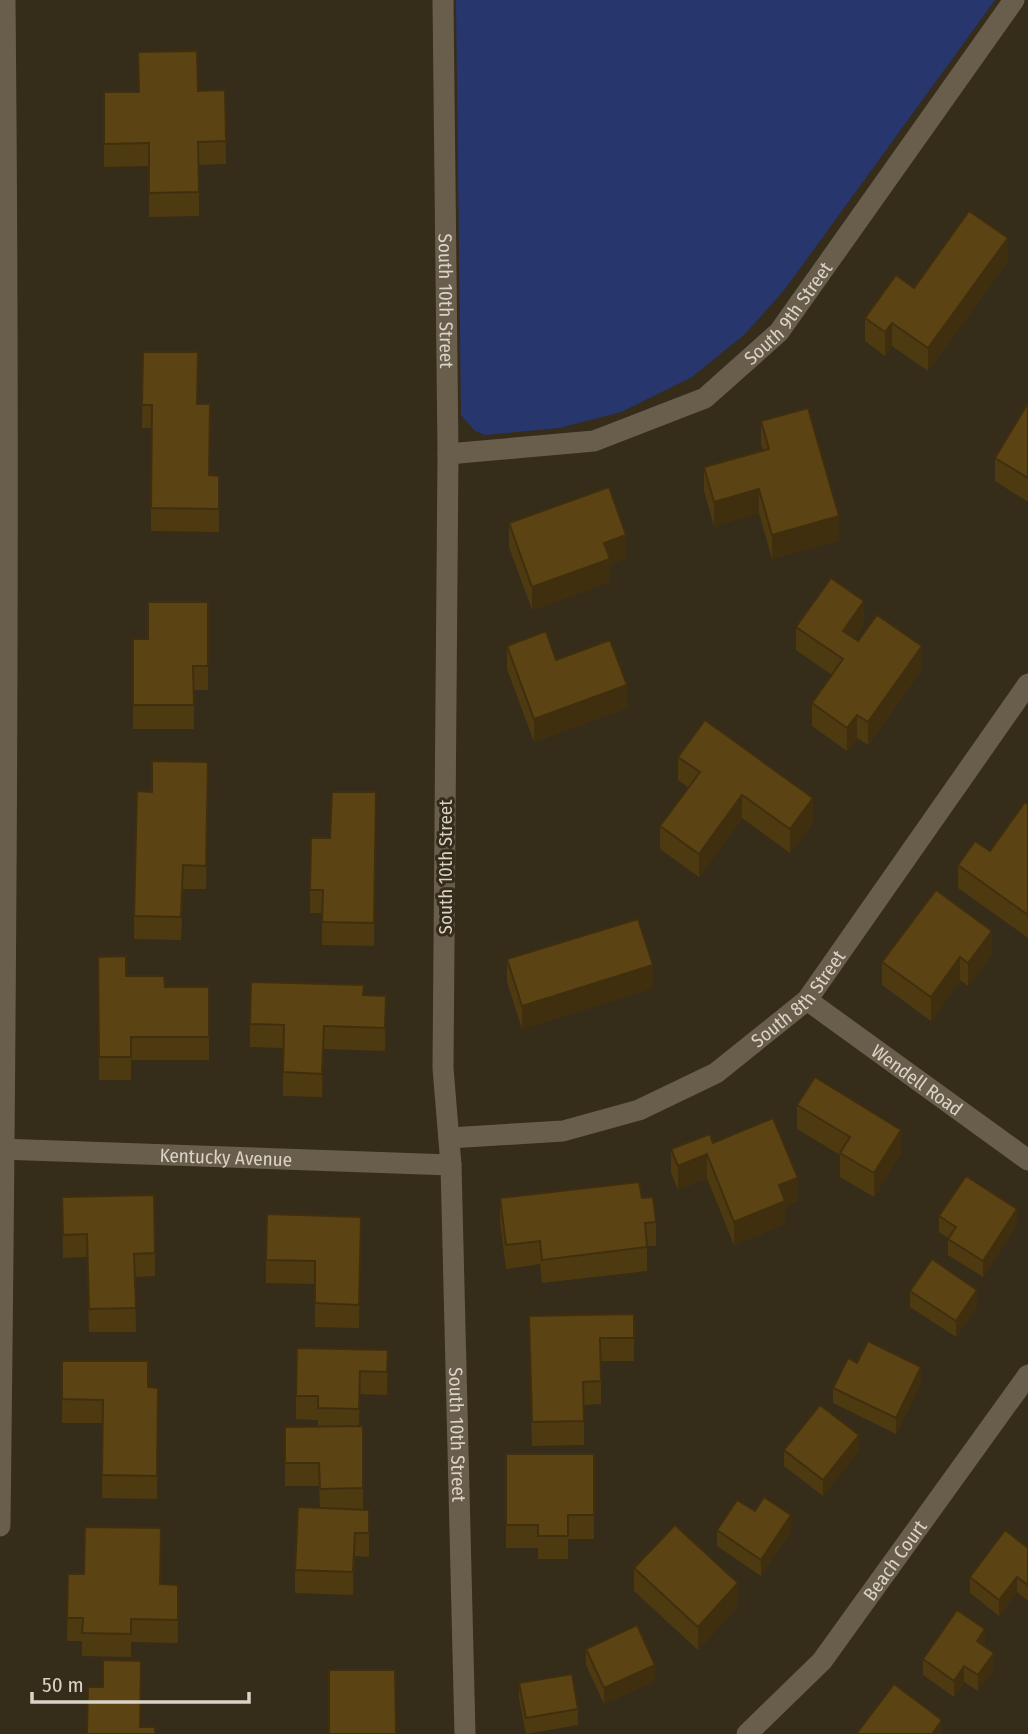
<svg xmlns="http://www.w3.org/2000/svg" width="1028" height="1734" viewBox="0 0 1028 1734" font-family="'Fira Sans Condensed',sans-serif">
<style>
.green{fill:#28366e}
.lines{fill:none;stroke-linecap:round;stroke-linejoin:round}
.minor{stroke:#695e4b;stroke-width:21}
.wall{fill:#4e3a11}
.shaded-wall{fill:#402f0e}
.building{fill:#5b4314;stroke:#402f0e;stroke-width:2}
.labels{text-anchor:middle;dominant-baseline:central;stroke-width:6;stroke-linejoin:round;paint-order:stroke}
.street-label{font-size:19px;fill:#d9d3c8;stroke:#362c1a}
</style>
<rect width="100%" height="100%" fill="#362c1a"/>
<polygon class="green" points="456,0 995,0 785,289 745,334 692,377 621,412 559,428 485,435 475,431 461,415"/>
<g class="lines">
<g class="minor">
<path id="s1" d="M443 0 448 454 443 1068 451 1165 465 1734"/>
<path id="s2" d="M448 454 594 441 705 398 779 332 1014 0"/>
<path id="s3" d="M807 1000 1028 1160"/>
<path id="s4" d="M449 1138 563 1131 639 1110 716 1073 807 1000 1028 684"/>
<path id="s5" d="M0 1149 451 1165"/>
<path d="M0 1526C6 1017 10 509 5 0"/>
<path id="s6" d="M747 1734 822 1661 1028 1375"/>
</g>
</g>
<g class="wall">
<polygon points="225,90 226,164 199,165 199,216 149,217 149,166 104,167 104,92"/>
<polygon points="1008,261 928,371 892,346 885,356 865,341 865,318 914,288"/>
<polygon points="143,352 198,404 209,475 219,476 219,532 151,531 151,428 142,428"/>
<polygon points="1028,403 1028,502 995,481 995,458"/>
<polygon points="761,421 839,540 772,559 759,513 714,526 704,491 704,467 763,450 761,445"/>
<polygon points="509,523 626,558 610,564 610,582 532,610 509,547"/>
<polygon points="208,602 208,690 194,690 194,729 133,729 133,639 148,639"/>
<polygon points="864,624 854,639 858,641 922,669 868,745 857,738 847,751 812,726 812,703 832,675 796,650 796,627"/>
<polygon points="507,646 556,660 627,708 534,742 507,669"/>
<polygon points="678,757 813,822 790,853 742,818 699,877 660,849 660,826 689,788 678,780"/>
<polygon points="208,785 206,889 183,889 181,940 134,939 134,916 152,792"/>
<polygon points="1028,805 1028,938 958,888 958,865 990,851"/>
<polygon points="376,815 374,946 322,945 322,913 310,913 310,890 330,838"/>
<polygon points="992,954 968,986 960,980 931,1021 882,985 882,962"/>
<polygon points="98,957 126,976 165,987 209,987 209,1060 131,1060 131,1080 99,1080"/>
<polygon points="507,959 653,988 522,1029 507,982"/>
<polygon points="364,995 386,1019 385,1051 324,1049 322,1097 283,1096 283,1048 250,1047 250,1024"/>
<polygon points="797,1105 901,1153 874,1197 840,1177 840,1155 797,1129"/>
<polygon points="713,1143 798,1201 785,1206 785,1224 734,1245 707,1178 678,1190 671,1173 671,1149"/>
<polygon points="62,1197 155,1253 155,1276 135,1277 136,1332 89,1332 87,1257 63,1258"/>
<polygon points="500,1198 642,1198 656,1222 656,1246 647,1246 647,1271 542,1283 540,1264 506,1269 500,1221"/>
<polygon points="939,1216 1017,1225 983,1277 948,1255 948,1238 939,1232"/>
<polygon points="361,1240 359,1328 315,1327 315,1284 266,1283 266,1260"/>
<polygon points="910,1291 977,1306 956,1337 910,1307"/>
<polygon points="634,1314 634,1361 601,1361 601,1404 584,1405 584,1445 532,1446 529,1340"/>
<polygon points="388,1350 387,1395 360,1394 359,1426 363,1426 363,1509 369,1533 369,1557 355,1556 353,1595 295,1593 295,1570 320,1508 319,1486 285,1486 285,1427 318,1426 318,1420 296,1419 296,1396"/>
<polygon points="62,1361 148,1387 158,1388 157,1499 102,1498 102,1423 62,1423"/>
<polygon points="857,1363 921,1383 896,1434 833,1403 833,1388"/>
<polygon points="784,1450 859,1450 823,1496 784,1466"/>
<polygon points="506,1454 594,1454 594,1539 568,1539 568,1559 538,1559 538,1548 506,1548"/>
<polygon points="755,1511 791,1531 761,1576 717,1546 717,1530"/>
<polygon points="1028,1548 1028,1601 1017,1592 999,1616 970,1593 970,1577"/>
<polygon points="634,1568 738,1606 698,1650 634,1591"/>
<polygon points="68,1574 161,1584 178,1585 178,1643 131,1642 131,1657 82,1656 82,1641 67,1641"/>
<polygon points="985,1645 985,1646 994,1669 978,1691 964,1682 954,1697 923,1675 923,1659"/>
<polygon points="586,1649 655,1681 604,1704 586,1665"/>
<polygon points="519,1683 578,1709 578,1725 526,1734 519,1698"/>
</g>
<g class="shaded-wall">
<polygon points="1008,238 1008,261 928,371 928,348"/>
<polygon points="892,323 892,346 885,356 885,332"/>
<polygon points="759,489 759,513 714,526 714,502"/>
<polygon points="839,516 839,540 772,559 772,535"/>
<polygon points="626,535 626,558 610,564 610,582 532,610 532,587 604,543"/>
<polygon points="864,601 864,624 843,654 843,631"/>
<polygon points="922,646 922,669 868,745 868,722"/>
<polygon points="627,685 627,708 534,742 534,719"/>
<polygon points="857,715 857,738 847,751 847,728"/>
<polygon points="742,795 742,818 699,877 699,854"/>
<polygon points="813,798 813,822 790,853 790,829"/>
<polygon points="992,931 992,954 968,986 968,963"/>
<polygon points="960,957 960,980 931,1021 931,997"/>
<polygon points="653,965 653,988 522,1029 522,1006"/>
<polygon points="386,996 386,1019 385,1051 385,1028"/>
<polygon points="324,1026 324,1049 322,1097 322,1074"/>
<polygon points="901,1130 901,1153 874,1197 874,1173"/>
<polygon points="707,1154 707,1178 678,1190 678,1166"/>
<polygon points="798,1178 798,1201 785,1206 785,1224 734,1245 734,1222 779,1185"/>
<polygon points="1017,1209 1017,1225 983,1277 983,1261"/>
<polygon points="361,1217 361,1240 359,1328 359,1305"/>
<polygon points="977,1290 977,1306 956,1337 956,1321"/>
<polygon points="921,1367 921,1383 896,1434 896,1418"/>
<polygon points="859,1435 859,1450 823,1496 823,1480"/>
<polygon points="791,1515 791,1531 761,1576 761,1560"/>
<polygon points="355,1533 355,1556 353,1595 353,1572"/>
<polygon points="1017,1577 1017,1592 999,1616 999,1600"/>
<polygon points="738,1583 738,1606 698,1650 698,1627"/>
<polygon points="985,1629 985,1645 977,1657 977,1641"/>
<polygon points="994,1653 994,1669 978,1691 978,1675"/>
<polygon points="655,1665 655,1681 604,1704 604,1688"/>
<polygon points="964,1666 964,1682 954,1697 954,1681"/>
<polygon points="942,1720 942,1734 932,1734"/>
</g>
<g class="building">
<polygon points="197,51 198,91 225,90 226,141 198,142 199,192 149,193 149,143 104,144 104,92 139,92 138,52"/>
<polygon points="969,211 1008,238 928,348 892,323 885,332 865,318 896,275 914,288"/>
<polygon points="143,352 198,352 197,404 210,404 209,475 219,476 219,509 151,508 152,405 142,405"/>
<polygon points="1028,403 1028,478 995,458"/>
<polygon points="808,408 839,516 772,535 759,489 714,502 704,467 769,449 761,421"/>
<polygon points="609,487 626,535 604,543 610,559 532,587 509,523"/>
<polygon points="831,578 864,601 843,631 858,641 877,615 922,646 868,722 857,715 847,728 812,703 843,659 796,627"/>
<polygon points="148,602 208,602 208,666 193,666 194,705 133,705 133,639 148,639"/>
<polygon points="546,631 556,660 610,640 627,685 534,719 507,646"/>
<polygon points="705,720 813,798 790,829 742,795 699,854 660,826 700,772 678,757"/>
<polygon points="152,761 208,762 206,866 183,865 181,917 134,916 137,791 152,792"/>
<polygon points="332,792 376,792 374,923 322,922 323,890 310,890 311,838 330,838"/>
<polygon points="1025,802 1028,805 1028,915 958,865 975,841 990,851"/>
<polygon points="936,890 992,931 968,963 960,957 931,997 882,962"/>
<polygon points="638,919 653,965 522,1006 507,959"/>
<polygon points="126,956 126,976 164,976 165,987 209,987 209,1037 131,1037 131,1057 99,1057 98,957"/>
<polygon points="251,982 364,985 363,995 386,996 385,1028 324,1026 322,1074 283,1072 284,1025 250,1024"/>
<polygon points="815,1077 901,1130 874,1173 840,1153 850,1137 797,1105"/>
<polygon points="773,1118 798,1178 779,1185 785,1201 734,1222 707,1154 678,1166 671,1149 710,1134 713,1143"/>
<polygon points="966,1176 1017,1209 983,1261 948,1239 956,1227 939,1216"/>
<polygon points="639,1182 642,1198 653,1197 656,1222 645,1223 647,1247 542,1260 540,1241 506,1245 500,1198"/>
<polygon points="154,1195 155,1253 134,1254 136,1308 89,1309 87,1234 63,1235 62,1197"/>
<polygon points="267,1214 361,1217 359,1305 315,1303 315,1261 266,1260"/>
<polygon points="932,1259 977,1290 956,1321 910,1291"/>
<polygon points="634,1314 634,1338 600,1338 601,1381 583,1382 584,1421 532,1422 529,1316"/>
<polygon points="868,1341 921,1367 896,1418 833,1388 848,1358 857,1363"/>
<polygon points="297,1348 388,1350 387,1372 360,1371 359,1409 318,1408 318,1396 296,1396"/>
<polygon points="62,1361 148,1361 148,1387 158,1388 157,1476 102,1475 103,1400 62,1399"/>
<polygon points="820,1405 859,1435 823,1480 784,1450"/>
<polygon points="363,1426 363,1488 320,1489 319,1463 285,1463 285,1427"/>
<polygon points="506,1454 594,1454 594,1515 568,1515 568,1536 538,1536 538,1525 506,1525"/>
<polygon points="764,1497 791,1515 761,1560 717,1530 737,1500 755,1511"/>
<polygon points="298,1507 369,1510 369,1533 355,1533 353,1572 295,1570"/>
<polygon points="675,1525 738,1583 698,1627 634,1568"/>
<polygon points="85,1527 161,1528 160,1584 178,1585 178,1620 131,1619 131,1634 82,1633 83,1618 67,1618 68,1574 84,1574"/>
<polygon points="1005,1530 1028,1548 1028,1585 1017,1577 999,1600 970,1577"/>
<polygon points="957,1610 985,1629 977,1641 994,1653 978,1675 964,1666 954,1681 923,1659"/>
<polygon points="637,1625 655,1665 604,1688 586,1649"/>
<polygon points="103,1660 141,1661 140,1727 155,1727 155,1734 87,1734 88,1687 103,1687"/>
<polygon points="329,1670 395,1670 396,1734 329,1734"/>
<polygon points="572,1674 578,1709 526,1718 519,1683"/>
<polygon points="894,1684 942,1720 932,1734 859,1734 857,1733"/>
</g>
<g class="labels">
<g class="street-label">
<text stroke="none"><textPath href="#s1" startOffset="301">South 10th Street</textPath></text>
<text stroke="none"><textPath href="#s2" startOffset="385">South 9th Street</textPath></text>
<text transform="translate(445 867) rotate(-90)">South 10th Street</text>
<text stroke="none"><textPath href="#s4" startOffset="390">South 8th Street</textPath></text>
<text stroke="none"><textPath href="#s3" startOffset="136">Wendell Road</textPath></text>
<text stroke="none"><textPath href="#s5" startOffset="226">Kentucky Avenue</textPath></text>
<text stroke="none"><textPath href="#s1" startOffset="1435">South 10th Street</textPath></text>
<text stroke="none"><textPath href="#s6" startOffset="229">Beach Court</textPath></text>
</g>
</g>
<path d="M32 1692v10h217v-10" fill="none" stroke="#d9d3c8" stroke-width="3.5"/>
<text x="42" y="1692" font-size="21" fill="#d9d3c8" stroke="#362c1a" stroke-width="5" paint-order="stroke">50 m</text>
</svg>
